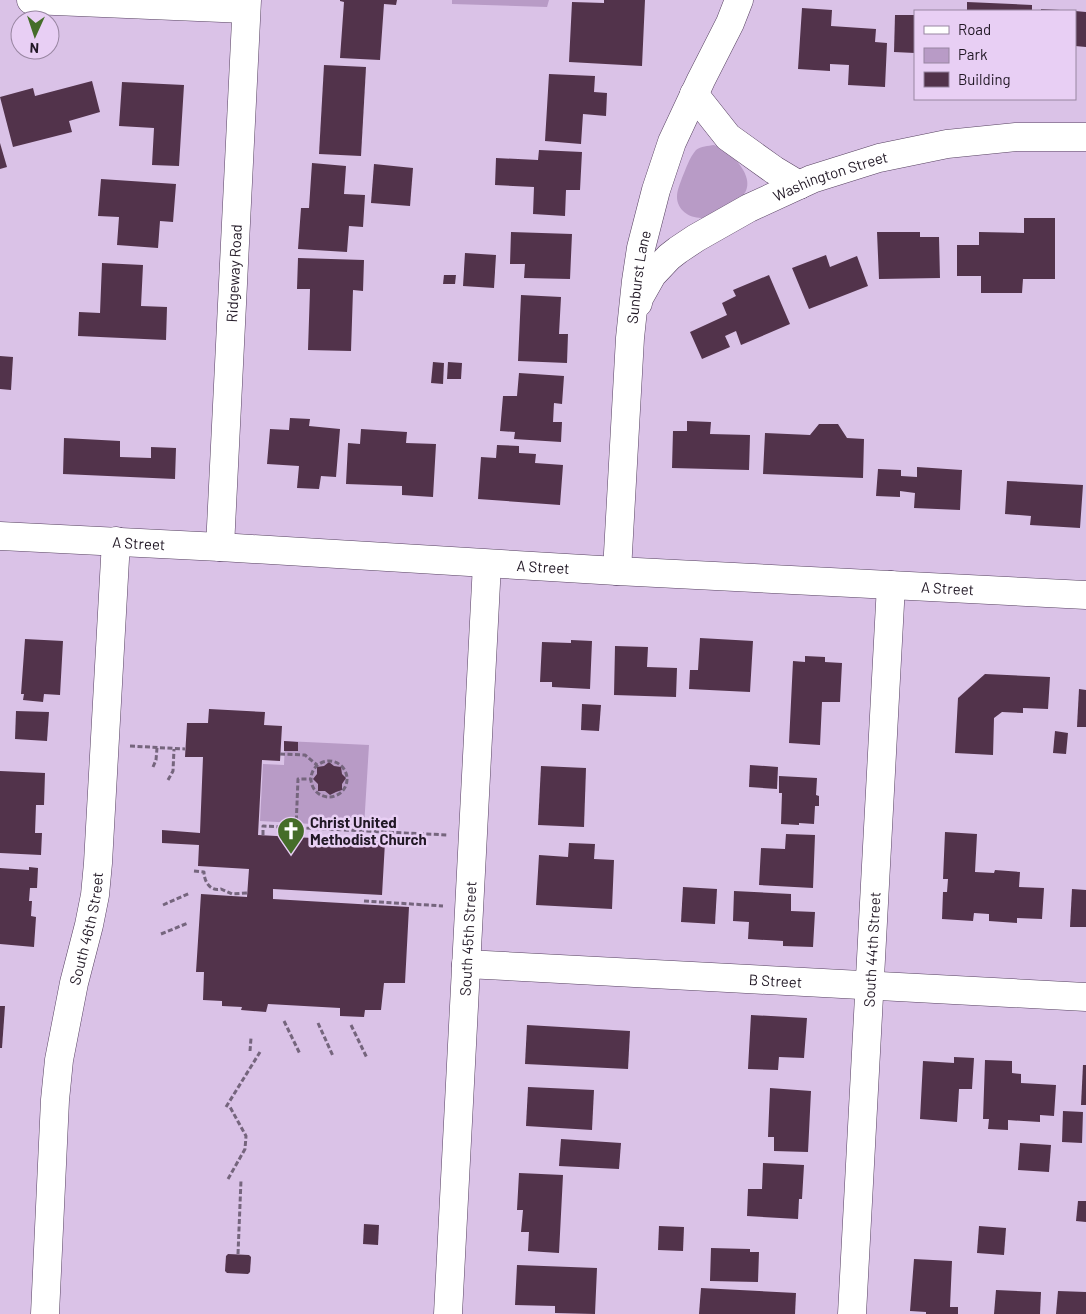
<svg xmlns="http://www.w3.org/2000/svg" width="1086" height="1314" viewBox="0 0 1086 1314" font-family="Barlow,sans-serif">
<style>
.green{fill:#b89bc6}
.building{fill:#52334b}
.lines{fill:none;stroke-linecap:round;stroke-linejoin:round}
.minor-casing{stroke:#564160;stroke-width:29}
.major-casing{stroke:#564160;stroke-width:29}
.path{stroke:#75657d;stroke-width:3;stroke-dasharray:5 2.5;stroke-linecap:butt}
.minor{stroke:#fff;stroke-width:28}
.major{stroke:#fff;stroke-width:28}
.labels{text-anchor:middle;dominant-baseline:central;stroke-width:5;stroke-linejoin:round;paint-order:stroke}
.street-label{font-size:15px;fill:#211825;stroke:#e8cff4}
.poi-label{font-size:15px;font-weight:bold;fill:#211825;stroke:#e8cff4;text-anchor:start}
</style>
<rect width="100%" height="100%" fill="#dac2e7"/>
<g class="green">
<polygon points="452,0 549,0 547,7 452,4"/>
<path d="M714 145C733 152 763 183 738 200 730 205 716 215 708 217 694 221 677 212 677 197 677 190 680 184 682 178 686 169 689 158 696 150 701 146 708 146 714 145Z"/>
<polygon points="285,741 369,745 364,827 260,821 263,764 284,765"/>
</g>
<g class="building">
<polygon points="340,0 397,0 396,5 384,4 380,60 340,58 344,2 340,1"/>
<polygon points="604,0 645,0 642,66 569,62 572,2 604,3"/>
<polygon points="967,2 1032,5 1032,11 967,11"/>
<polygon points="802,8 832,10 831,26 876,29 875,42 887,43 885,87 848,85 849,65 830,64 830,71 798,69"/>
<polygon points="1041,9 1060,10 1060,11 1041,11"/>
<polygon points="1075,11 1086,12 1086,47 1075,46"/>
<polygon points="895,15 915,15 915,53 894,52"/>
<polygon points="324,65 366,67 361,156 319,154"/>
<polygon points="549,74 595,76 594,92 607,93 606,116 583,114 581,144 545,141"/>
<polygon points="92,81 100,112 69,121 72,132 13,147 0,97 33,88 35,96"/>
<polygon points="122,82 184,85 179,166 152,165 154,128 119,126"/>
<polygon points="0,143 7,167 0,169"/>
<polygon points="539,150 582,152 580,190 566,190 565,216 533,214 534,187 495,185 496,158 538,160"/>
<polygon points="312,163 346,166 344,194 365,195 363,227 349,226 347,252 298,249 301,208 309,208"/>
<polygon points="374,164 413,168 410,206 371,203"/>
<polygon points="101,179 176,184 173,222 160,221 158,248 117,245 119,217 98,216"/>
<polygon points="1024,218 1055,218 1055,279 1023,279 1022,293 981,293 981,276 957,276 957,245 979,245 979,232 1024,233"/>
<polygon points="511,232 572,234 570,279 524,278 525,264 510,264"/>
<polygon points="877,232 920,232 920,237 939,237 940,278 879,279"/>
<polygon points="465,253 496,255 494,288 463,286"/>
<polygon points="826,255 830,267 857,256 868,286 809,309 792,268"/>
<polygon points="298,258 364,260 363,291 353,290 351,351 308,350 310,289 297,289"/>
<polygon points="102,263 143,265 141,306 167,307 166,340 78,336 79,312 100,313"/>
<polygon points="444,275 456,275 455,284 443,284"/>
<polygon points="769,275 790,324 741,345 736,331 725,336 730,347 702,359 690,332 727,315 722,303 736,296 733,290"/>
<polygon points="521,295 561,297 559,334 568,334 567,363 518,361"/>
<polygon points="0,356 13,357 11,390 0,389"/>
<polygon points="433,362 444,363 443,384 431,383"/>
<polygon points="448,362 462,363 461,379 447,379"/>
<polygon points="519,373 564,376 562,404 554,403 553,422 562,422 561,442 514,439 515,432 500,431 503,396 517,396"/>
<polygon points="290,418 310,419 309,426 340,429 336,477 321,476 319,489 297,488 299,466 267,464 270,429 289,430"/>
<polygon points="687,421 711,422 710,434 750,435 749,470 672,468 673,431 687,431"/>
<polygon points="819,424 838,424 847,438 864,439 863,478 763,474 765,433 810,435"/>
<polygon points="361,429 407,432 406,443 436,444 433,497 402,495 402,486 346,484 348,443 360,444"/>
<polygon points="64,438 120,441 120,457 151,458 151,447 176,448 175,479 63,474"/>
<polygon points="497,445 519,446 519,453 536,454 535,463 563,465 560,505 478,499 481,457 496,458"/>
<polygon points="917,467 962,470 960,510 914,508 915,493 900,491 900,497 876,496 878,469 901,470 901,476 917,477"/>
<polygon points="1007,481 1083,485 1080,528 1030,525 1031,516 1005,514"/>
<polygon points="700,638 753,641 750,692 689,689 690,670 698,670"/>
<polygon points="25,639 63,641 60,695 44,694 43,702 23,700 24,694 21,694"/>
<polygon points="571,640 592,641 590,689 552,687 552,682 540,682 542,642 571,643"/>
<polygon points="615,646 648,647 647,667 677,668 676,697 614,695"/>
<polygon points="805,656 825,657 825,662 842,663 840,702 822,702 820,745 789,743 793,661 805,662"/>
<polygon points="985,674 1050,677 1048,709 1023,708 1023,713 1002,712 994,718 993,755 955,753 958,698"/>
<polygon points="1079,689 1086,690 1086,727 1077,727"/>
<polygon points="582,704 601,705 599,731 581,730"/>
<polygon points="209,709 265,712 264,725 282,726 280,761 262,760 258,835 385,842 382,895 273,889 273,899 409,907 405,983 384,983 381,1010 365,1010 364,1017 340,1016 340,1008 268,1004 266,1012 241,1010 242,1007 222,1006 222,1001 203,1000 204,972 196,972 201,894 247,897 249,869 198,866 199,845 162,843 162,830 200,833 203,757 185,757 187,723 208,723"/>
<polygon points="16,711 49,712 47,741 15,739"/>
<polygon points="1055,731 1068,733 1066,754 1053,753"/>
<polygon points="284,741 298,742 298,751 284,751"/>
<polygon points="329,762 334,766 341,767 342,774 346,778 342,784 342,790 336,792 330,795 325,791 318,791 318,784 313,779 317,774 317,767 324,766"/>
<polygon points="750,765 778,767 777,789 749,787"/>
<polygon points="541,766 586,768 584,827 538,825"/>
<polygon points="0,771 45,773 44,805 36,805 35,833 42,833 41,855 0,853"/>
<polygon points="779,776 817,778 816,795 819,796 819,806 815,806 814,824 799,823 799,825 781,824 782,793 779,793"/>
<polygon points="945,832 977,834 975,872 994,873 995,870 1020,872 1019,887 1044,888 1042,919 1017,918 1017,923 989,921 989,914 974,913 973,921 942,919 943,892 947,892 948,879 943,879"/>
<polygon points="786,834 815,835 813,888 759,885 761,848 785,849"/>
<polygon points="569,843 595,844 594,859 614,860 612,909 536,905 539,855 568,857"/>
<polygon points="29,867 38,868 37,888 30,888 29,901 32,901 31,916 36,917 34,947 0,944 0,868 29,870"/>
<polygon points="683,887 717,889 715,924 681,922"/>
<polygon points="1072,889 1086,890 1086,927 1070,927"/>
<polygon points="734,891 791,894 791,911 815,912 813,947 783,946 783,941 748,939 749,922 733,921"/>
<polygon points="0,1006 5,1006 2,1048 0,1048"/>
<polygon points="751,1015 807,1018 804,1058 779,1057 778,1070 748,1069"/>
<polygon points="527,1025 630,1031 628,1069 525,1064"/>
<polygon points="954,1057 974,1058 972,1089 959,1089 957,1122 920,1119 923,1061 954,1063"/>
<polygon points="985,1060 1012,1061 1012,1073 1021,1074 1021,1083 1056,1085 1054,1116 1040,1115 1040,1122 1008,1120 1008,1130 988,1129 989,1119 983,1119"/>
<polygon points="1083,1065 1086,1065 1086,1105 1081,1105"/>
<polygon points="528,1087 594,1090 592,1130 526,1126"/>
<polygon points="770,1088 811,1091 808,1152 774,1151 774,1137 768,1137"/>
<polygon points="1063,1111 1083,1112 1082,1143 1062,1142"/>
<polygon points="561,1139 621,1143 619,1169 559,1166"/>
<polygon points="1020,1143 1051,1145 1049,1172 1018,1170"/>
<polygon points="763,1163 804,1165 802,1199 799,1199 798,1219 747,1216 748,1189 762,1189"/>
<polygon points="519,1173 563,1175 559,1253 528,1251 529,1232 521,1232 523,1210 517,1210"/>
<polygon points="1078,1201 1086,1201 1086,1222 1076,1221"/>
<polygon points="364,1224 379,1225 378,1245 363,1244"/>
<polygon points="659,1226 684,1227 683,1251 658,1250"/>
<polygon points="979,1226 1006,1228 1004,1255 977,1253"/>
<polygon points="711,1248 750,1249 750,1252 759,1252 758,1282 710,1281"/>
<polygon points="228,1254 249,1255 251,1257 250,1272 248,1274 227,1273 225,1271 226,1256"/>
<polygon points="914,1259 952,1261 950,1307 958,1307 958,1314 926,1314 926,1312 910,1311"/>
<polygon points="517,1265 597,1268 595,1314 555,1313 555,1306 515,1305"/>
<polygon points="701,1288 796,1293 795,1314 699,1314"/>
<polygon points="996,1290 1041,1292 1040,1314 994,1314"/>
<polygon points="1058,1291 1086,1292 1086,1314 1056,1314"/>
</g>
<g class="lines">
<defs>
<g id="minor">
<polyline points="31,0 246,9"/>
<polyline points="694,94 728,137 774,170 799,185"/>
<path id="s1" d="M638 303 639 298 652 275 669 257 678 250 696 238 749 208 812 179 879 158 947 144 1016 137H1086"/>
<path id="s2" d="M220 547 247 0"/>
<path id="s3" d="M617 571 630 338 636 281 641 248 656 190 672 142 701 80 730 23 739 0"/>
<path id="s4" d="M466 964 1086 997"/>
<path id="s5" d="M45 1314 55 1100 59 1060 74 983 89 925 95 895 98 863 116 541"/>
<path id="s6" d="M448 1314 487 564"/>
<path id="s7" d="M852 1314 891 585"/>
</g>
<g id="major">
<path id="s8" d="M0 536 220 547 617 571 1086 595"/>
</g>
</defs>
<use href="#minor" class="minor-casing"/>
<use href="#major" class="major-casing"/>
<g class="path">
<polyline points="130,746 185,749"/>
<polyline points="280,754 305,755 317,765"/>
<circle cx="329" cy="779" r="18"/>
<polyline points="153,767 156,760 157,748"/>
<polyline points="168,780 173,771 174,749"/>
<polyline points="296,828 298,779 311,779"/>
<polyline points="263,835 263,826 447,835"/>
<path d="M194 871 204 872C204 882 211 892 221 889L232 894 247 893"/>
<polyline points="364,901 443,906"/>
<polyline points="163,905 190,893"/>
<polyline points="161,934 188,923"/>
<polyline points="284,1021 300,1054"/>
<polyline points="318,1023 333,1056"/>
<polyline points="351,1025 367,1058"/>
<polyline points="250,1051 251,1038"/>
<polyline points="226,1107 260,1052"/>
<polyline points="228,1179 245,1149 246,1136 230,1107"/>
<polyline points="238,1254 241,1180"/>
</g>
<use href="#minor" class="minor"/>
<use href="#major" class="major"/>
</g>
<defs>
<symbol id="church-pin" viewBox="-11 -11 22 30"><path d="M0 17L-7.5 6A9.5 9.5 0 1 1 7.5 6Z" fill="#456d29" stroke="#e8cff4"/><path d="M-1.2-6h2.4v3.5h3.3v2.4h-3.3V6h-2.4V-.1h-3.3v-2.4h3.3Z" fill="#fff"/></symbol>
</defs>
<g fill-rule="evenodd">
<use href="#church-pin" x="275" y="815" width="32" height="43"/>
</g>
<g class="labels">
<g class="street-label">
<text stroke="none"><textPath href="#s1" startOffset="238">Washington Street</textPath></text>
<text stroke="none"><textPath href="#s2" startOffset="274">Ridgeway Road</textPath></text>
<text stroke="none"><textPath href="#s3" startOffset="295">Sunburst Lane</textPath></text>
<text stroke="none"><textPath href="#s8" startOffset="139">A Street</textPath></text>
<text stroke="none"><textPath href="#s8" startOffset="544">A Street</textPath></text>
<text stroke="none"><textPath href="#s8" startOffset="949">A Street</textPath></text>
<text stroke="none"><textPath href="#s5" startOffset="389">South 46th Street</textPath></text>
<text stroke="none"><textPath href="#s6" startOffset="376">South 45th Street</textPath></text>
<text stroke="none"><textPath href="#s7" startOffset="365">South 44th Street</textPath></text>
<text stroke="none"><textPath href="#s4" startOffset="310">B Street</textPath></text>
</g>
<g class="poi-label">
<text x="310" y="822">Christ United<tspan x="310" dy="17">Methodist Church</tspan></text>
</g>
</g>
<rect x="914" y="10" width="162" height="90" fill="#e8cff4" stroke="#9886a1"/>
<rect x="924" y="26" width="25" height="8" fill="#ffffff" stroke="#9886a1"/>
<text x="958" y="35" font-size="15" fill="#211825">Road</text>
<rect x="924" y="48" width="25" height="15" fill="#b89bc6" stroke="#9886a1"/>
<text x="958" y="60" font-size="15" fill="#211825">Park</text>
<rect x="924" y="72" width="25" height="15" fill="#52334b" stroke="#9886a1"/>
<text x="958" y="85" font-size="15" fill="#211825">Building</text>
<g transform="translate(35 35) rotate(183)"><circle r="24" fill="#e8cff4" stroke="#9886a1"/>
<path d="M0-4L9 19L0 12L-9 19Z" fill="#456d29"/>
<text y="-8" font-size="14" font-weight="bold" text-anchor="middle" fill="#211825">N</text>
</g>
</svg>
